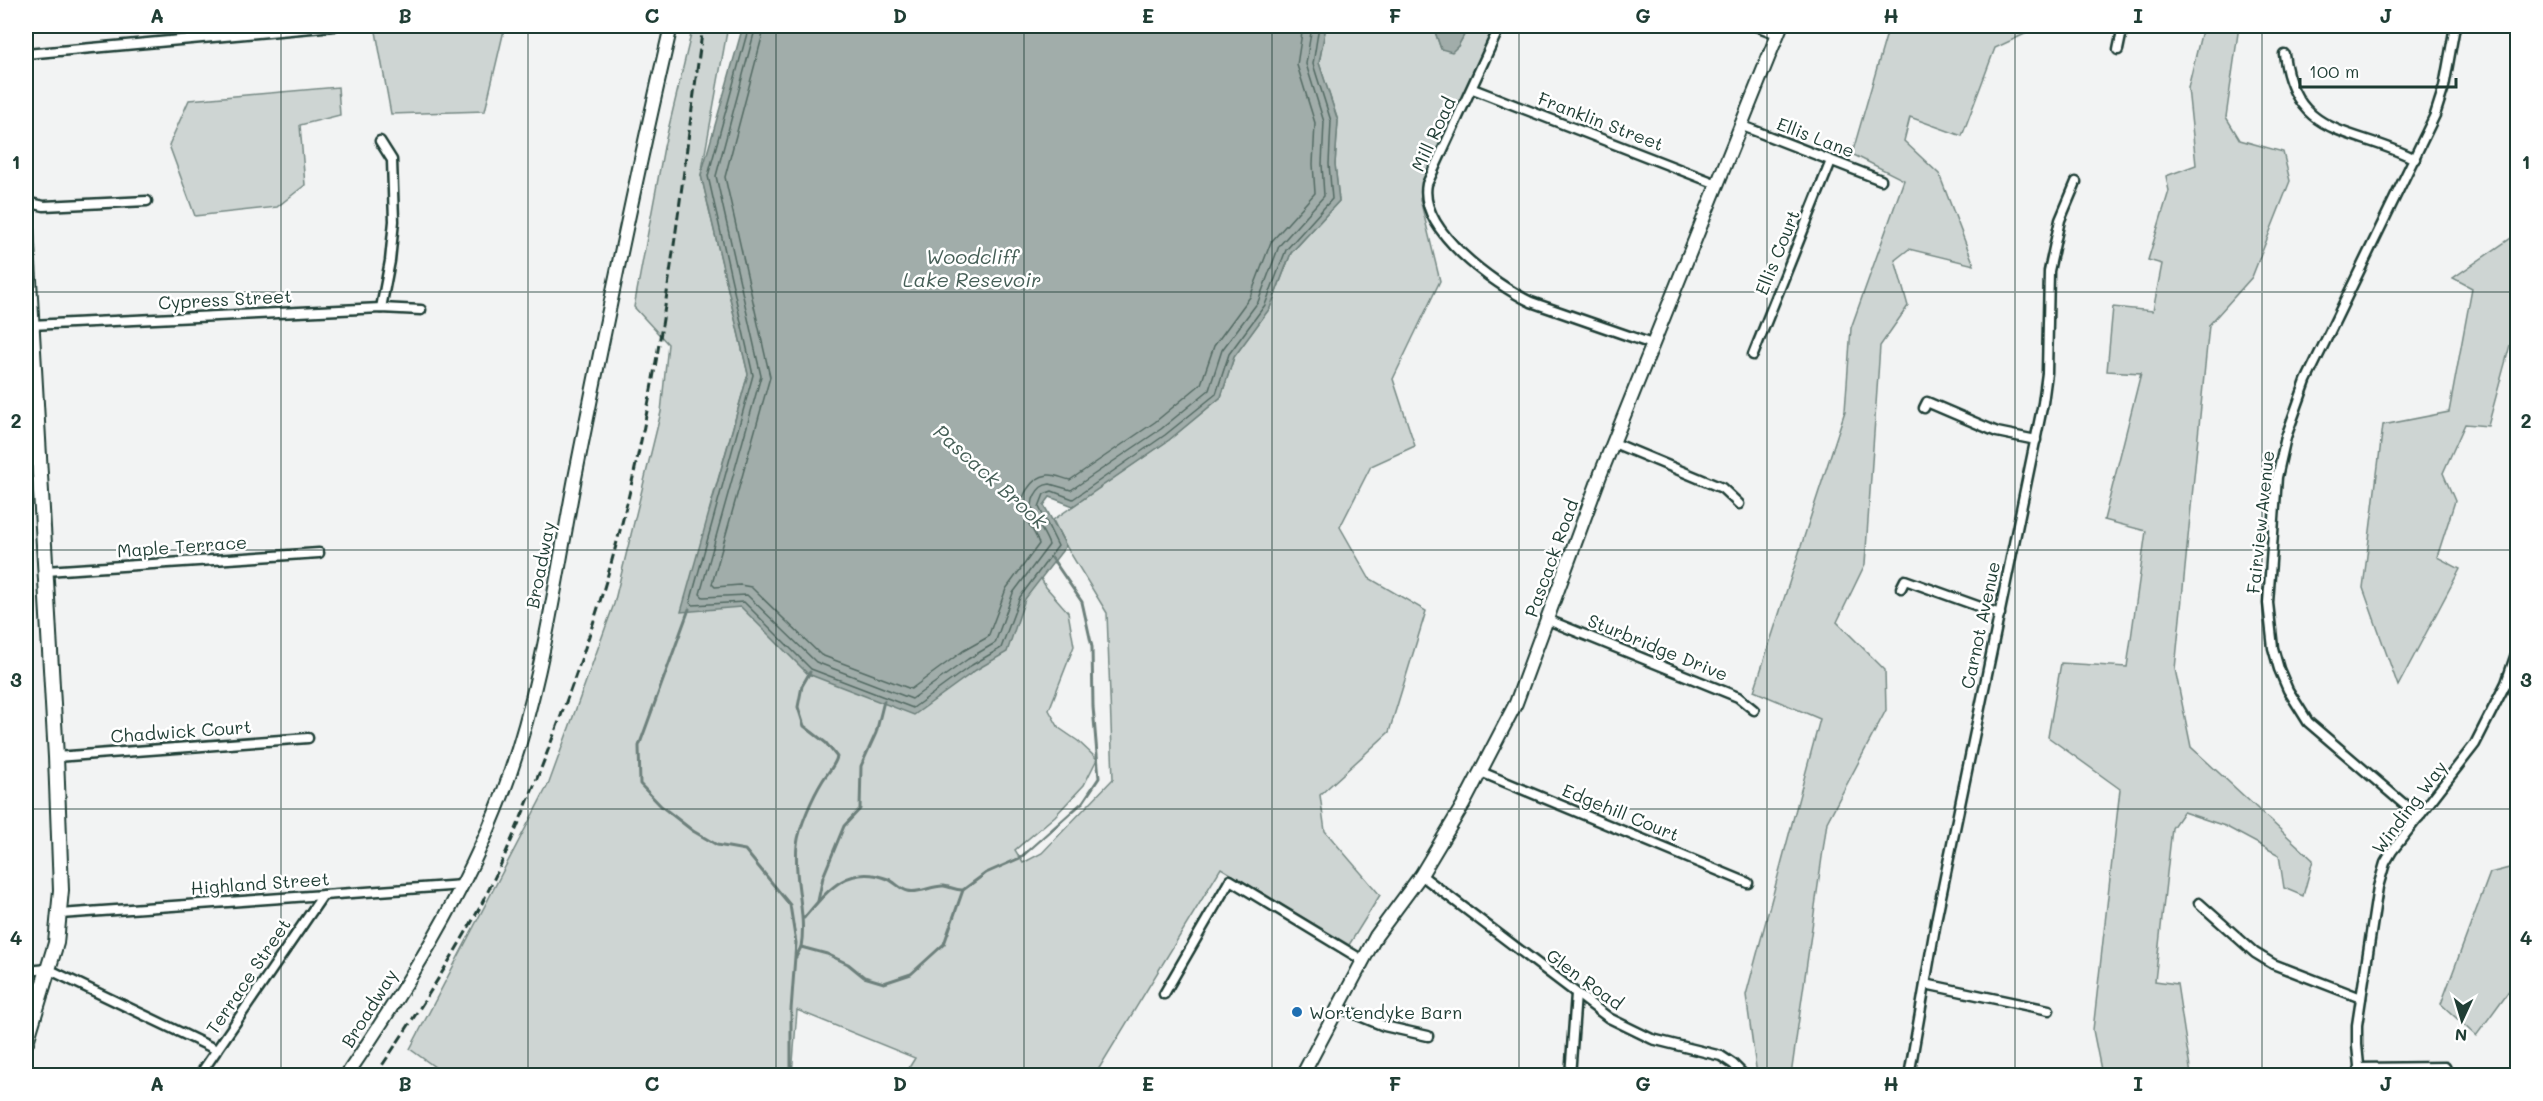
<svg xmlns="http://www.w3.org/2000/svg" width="2543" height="1101" viewBox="0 0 2543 1101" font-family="Mali,sans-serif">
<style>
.green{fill:#ced5d3;stroke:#768984;stroke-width:1.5}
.water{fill:#a1adaa;stroke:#6d807b;stroke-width:1.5}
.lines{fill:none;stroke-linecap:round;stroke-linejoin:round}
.shore{stroke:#536a63;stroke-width:1.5}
.stream{stroke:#6d807b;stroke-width:3}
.street-casing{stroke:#1f3d34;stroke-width:13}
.secondary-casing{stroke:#1f3d34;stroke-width:16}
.primary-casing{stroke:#1f3d34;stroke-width:18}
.street{stroke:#fff;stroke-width:8}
.secondary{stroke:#fff;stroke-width:12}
.primary{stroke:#fff;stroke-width:14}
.rail{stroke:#1f3d34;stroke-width:3;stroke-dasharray:9 4.5;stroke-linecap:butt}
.grid{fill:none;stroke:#1f3d34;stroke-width:1.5;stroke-opacity:0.55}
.poi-dot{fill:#1f6fb2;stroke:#fff;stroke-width:2}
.labels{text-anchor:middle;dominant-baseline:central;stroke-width:5;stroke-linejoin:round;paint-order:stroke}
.street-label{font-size:18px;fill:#1f3d34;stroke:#fff}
.poi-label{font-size:18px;fill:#1f3d34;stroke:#fff;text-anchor:start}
.water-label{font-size:20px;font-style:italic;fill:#465f57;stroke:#fff}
.neatline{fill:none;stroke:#1f3d34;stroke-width:2}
.grid-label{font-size:20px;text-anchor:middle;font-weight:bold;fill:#1f3d34}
</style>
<rect width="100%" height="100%" fill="#f2f3f3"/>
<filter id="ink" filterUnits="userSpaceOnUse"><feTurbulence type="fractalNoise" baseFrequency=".0167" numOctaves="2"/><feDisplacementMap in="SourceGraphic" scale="12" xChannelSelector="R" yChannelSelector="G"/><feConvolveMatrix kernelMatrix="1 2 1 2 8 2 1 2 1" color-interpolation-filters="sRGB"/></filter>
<g filter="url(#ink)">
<g class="green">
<polygon points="375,26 505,26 485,111 391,114"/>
<polygon points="693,26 728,26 701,175 748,374 709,511 1014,533 1046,587 1068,612 1074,646 1049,710 1059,728 1078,741 1097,759 1084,785 1055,816 1015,850 1023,863 1042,853 1113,779 1107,613 1066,546 1053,520 1169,440 1221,397 1234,357 1270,308 1291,253 1339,201 1335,164 1338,121 1319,63 1326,26 1433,26 1441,49 1458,46 1469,26 1495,26 1420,199 1440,281 1393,379 1415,446 1371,466 1340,527 1369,578 1426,611 1389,732 1320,795 1325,831 1380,895 1349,945 1221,868 1095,1075 914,1075 907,1071 915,1058 797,1010 792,1075 446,1075 410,1049 549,783 614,604 661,412 668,344 634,307 664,147"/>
<polygon points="1889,26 2026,26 2025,34 1995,48 1962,136 1910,117 1904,141 1939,174 1974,265 1909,249 1895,260 1908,306 1880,346 1865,564 1837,622 1885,670 1886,710 1827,822 1791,1075 1757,1075 1746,995 1820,719 1754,691 1845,411 1851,328 1904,180 1852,154"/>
<polygon points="2203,26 2239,26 2226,117 2240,140 2283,152 2290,181 2252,277 2209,325 2175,669 2191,747 2313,860 2303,896 2284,888 2279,855 2225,826 2183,812 2172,828 2155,981 2177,984 2191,1075 2102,1075 2093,1030 2120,789 2048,737 2061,663 2127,667 2146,531 2104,520 2141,373 2107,371 2113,307 2153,311 2162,264 2148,260 2169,191 2166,176 2196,165 2188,88"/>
<polygon points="338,87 340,115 300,125 305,185 277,207 195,216 169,145 189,100"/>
<polygon points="2517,234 2517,337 2510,345 2488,426 2465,424 2443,473 2455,501 2437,557 2460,569 2398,686 2363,588 2383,425 2449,412 2472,288 2453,278"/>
<polygon points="2517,866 2517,990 2511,988 2476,1036 2441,1004 2490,873"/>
</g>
<g class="water">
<polygon points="743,26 1326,26 1319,63 1338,121 1335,164 1339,201 1291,253 1270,308 1234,357 1221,397 1169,440 1073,506 1050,497 1044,505 1066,546 1025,599 1007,652 976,670 914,715 808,674 741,607 681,612 748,374 701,175"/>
<polygon points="1433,26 1469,26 1458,46 1452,52 1441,49"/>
</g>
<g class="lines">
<g class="shore">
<polyline points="749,26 708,176 753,375 690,603 693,605 744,602 811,669 913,708 972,665 1001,648 1020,597 1058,546 1039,507 1044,494 1052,491 1073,499 1165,435 1216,394 1229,354 1265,305 1286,250 1332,199 1329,164 1331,121 1313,64 1319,26"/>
<path d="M756 26 716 176 761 376 700 594 703 597 747 595 816 662 912 699 968 659 995 643 1013 593 1049 545C1044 529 1025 511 1035 495 1039 488 1042 485 1050 484L1071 490 1161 429 1209 390 1222 350 1258 302 1279 246 1324 196 1322 164 1324 122 1306 64 1312 26"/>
<path d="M765 26 725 177 770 377 712 584 715 587 740 585 751 587 821 655 911 689 963 651 988 637 1006 589 1039 544C1036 533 1028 525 1024 514 1017 499 1031 477 1048 475 1056 474 1063 479 1070 480L1155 422 1201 384 1214 346 1250 297 1271 242 1315 193 1313 164 1315 123 1297 65 1303 26"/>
</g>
<g class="stream">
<polyline points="689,609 639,746 640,784 661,806 693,831 717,845 745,850 790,905 796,943 791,1010 791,1076"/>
<polyline points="818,901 823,877 844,826 860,809 861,766 876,733 884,701"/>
<path d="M804 918C827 891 848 863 888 879 895 882 901 890 908 891 919 894 933 885 944 886 951 887 955 890 962 890"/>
<path d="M801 947C807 913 793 880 797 845 799 827 813 796 823 780 828 772 834 767 837 757L826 743 804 726 798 707 802 686 810 672"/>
<polyline points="796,957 801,947 827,954 848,964 864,977 884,983 911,974 944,944 963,890 986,873 1020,858 1083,802 1099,778 1093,707 1092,647 1082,602 1052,558"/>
</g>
<defs>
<g id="street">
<path d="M1500 26 1427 184C1418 230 1494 284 1531 302L1652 344"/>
<polyline points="1756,26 1777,34"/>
<polyline points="2118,50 2123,26"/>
<polyline points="26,54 334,26"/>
<path d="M2284 54C2295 140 2354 127 2415 159"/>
<polyline points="1473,89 1717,184"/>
<polyline points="1740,125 1881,180"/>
<polyline points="380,141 392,160 394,221 390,261 381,308"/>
<polyline points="26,202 44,206 147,201"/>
<polyline points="31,325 381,308 421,310"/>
<polyline points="1753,355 1831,161"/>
<polyline points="1924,408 1927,402 1997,432 2036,440"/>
<polyline points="1614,443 1722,488 1739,504"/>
<polyline points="46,571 319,553"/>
<polyline points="1901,588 1905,580 2000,614"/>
<polyline points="1548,620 1738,697 1754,710"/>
<polyline points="56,757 308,738"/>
<polyline points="1481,772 1748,883"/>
<polyline points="2419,817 2308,722 2288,690 2279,669 2273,648 2268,603 2277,477 2286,437 2306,381 2435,115 2444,87 2455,26"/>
<polyline points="1421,875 1609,1018 1652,1039 1721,1056 1733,1064 1745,1076"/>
<polyline points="2199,903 2255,953 2273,964 2361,998"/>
<polyline points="60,914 463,885"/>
<polyline points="26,971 48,969 217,1050"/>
<polyline points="1925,984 2049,1010"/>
<polyline points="1164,994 1230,880 1364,961"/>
<polyline points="1338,1007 1384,1026 1428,1036"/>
<polyline points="2359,1068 2445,1067 2448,1073"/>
<polyline points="199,1076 323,895"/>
<polyline points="469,1076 469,1075"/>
<polyline points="1570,1076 1576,994"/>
<polyline points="1909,1076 1937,916 2043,403 2047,373 2049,271 2060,220 2076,182"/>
<polyline points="2360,1076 2357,1045 2357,1025 2378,887 2385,863 2392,851 2475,744 2506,683 2518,648"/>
</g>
<g id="secondary">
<path d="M346 1076C407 986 465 894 503 793 541 693 555 583 575 478 605 327 636 176 671 26"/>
<polyline points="1302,1076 1376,936 1421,875 1463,805 1516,703 1601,473 1781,26"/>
</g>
<polyline id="primary" points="26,227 56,757 61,890 56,943 26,1042"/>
</defs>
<use href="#street" class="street-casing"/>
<use href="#secondary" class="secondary-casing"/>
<use href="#primary" class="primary-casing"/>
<use href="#street" class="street"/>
<use href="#secondary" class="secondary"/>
<use href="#primary" class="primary"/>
<path class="rail" d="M375 1076C412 1021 447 967 479 909 502 865 521 818 540 771 568 699 595 624 615 549 662 379 679 200 703 26"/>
</g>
</g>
<path class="grid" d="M281 26V1076M528 26V1076M776 26V1076M1024 26V1076M1272 26V1076M1519 26V1076M1767 26V1076M2015 26V1076M2262 26V1076M26 292H2518M26 550H2518M26 809H2518"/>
<circle class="poi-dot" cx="1297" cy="1012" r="6"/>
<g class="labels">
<g class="street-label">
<text transform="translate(1601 121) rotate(21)">Franklin Street</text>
<text transform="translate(1433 134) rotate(-65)">Mill Road</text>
<text transform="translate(1816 137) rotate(21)">Ellis Lane</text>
<text transform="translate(1777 252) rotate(-68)">Ellis Court</text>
<text transform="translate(225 299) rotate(-3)">Cypress Street</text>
<text transform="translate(2260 522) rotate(-84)">Fairview Avenue</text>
<text transform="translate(182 546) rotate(-4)">Maple Terrace</text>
<text transform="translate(1551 558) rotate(-70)">Pascack Road</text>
<text transform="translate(540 565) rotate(-79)">Broadway</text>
<text transform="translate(1980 625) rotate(-78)">Carnot Avenue</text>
<text transform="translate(1658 647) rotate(22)">Sturbridge Drive</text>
<text transform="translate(181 731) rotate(-4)">Chadwick Court</text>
<text transform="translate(2409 807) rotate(-53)">Winding Way</text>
<text transform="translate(1621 812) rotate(22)">Edgehill Court</text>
<text transform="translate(260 883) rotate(-4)">Highland Street</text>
<text transform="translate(248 976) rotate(-56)">Terrace Street</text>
<text transform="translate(1585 979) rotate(36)">Glen Road</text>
<text transform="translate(369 1008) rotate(-58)">Broadway</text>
</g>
<g class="poi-label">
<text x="1309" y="1012">Wortendyke Barn</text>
</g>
<g class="water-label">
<text x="972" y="256">Woodcliff<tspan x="972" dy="23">Lake Resevoir</tspan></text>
<text transform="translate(991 476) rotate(42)">Pascack Brook</text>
</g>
</g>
<rect width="2543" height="1101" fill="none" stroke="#fff" stroke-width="66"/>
<g transform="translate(2462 1020) rotate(184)" stroke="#ffffff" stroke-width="4.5" paint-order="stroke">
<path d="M0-4.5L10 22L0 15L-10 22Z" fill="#1f3d34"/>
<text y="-9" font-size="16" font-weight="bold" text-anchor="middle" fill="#1f3d34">N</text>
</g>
<path d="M2300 78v9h156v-9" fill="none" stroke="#1f3d34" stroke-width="3"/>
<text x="2309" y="78" font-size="18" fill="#1f3d34" stroke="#ffffff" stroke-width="4.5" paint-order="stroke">100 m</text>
<rect x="33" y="33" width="2477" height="1035" class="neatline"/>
<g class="grid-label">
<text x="157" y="23">A</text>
<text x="405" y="23">B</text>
<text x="652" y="23">C</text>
<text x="900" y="23">D</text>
<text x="1148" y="23">E</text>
<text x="1395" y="23">F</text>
<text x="1643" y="23">G</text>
<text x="1891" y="23">H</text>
<text x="2138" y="23">I</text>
<text x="2386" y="23">J</text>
<text x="16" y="169">1</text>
<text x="2526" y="169">1</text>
<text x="16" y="428">2</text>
<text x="2526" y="428">2</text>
<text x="16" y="687">3</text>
<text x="2526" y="687">3</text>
<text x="16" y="945">4</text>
<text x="2526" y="945">4</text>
<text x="157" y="1091">A</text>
<text x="405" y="1091">B</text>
<text x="652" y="1091">C</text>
<text x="900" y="1091">D</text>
<text x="1148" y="1091">E</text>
<text x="1395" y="1091">F</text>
<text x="1643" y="1091">G</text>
<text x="1891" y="1091">H</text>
<text x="2138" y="1091">I</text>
<text x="2386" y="1091">J</text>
</g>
</svg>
